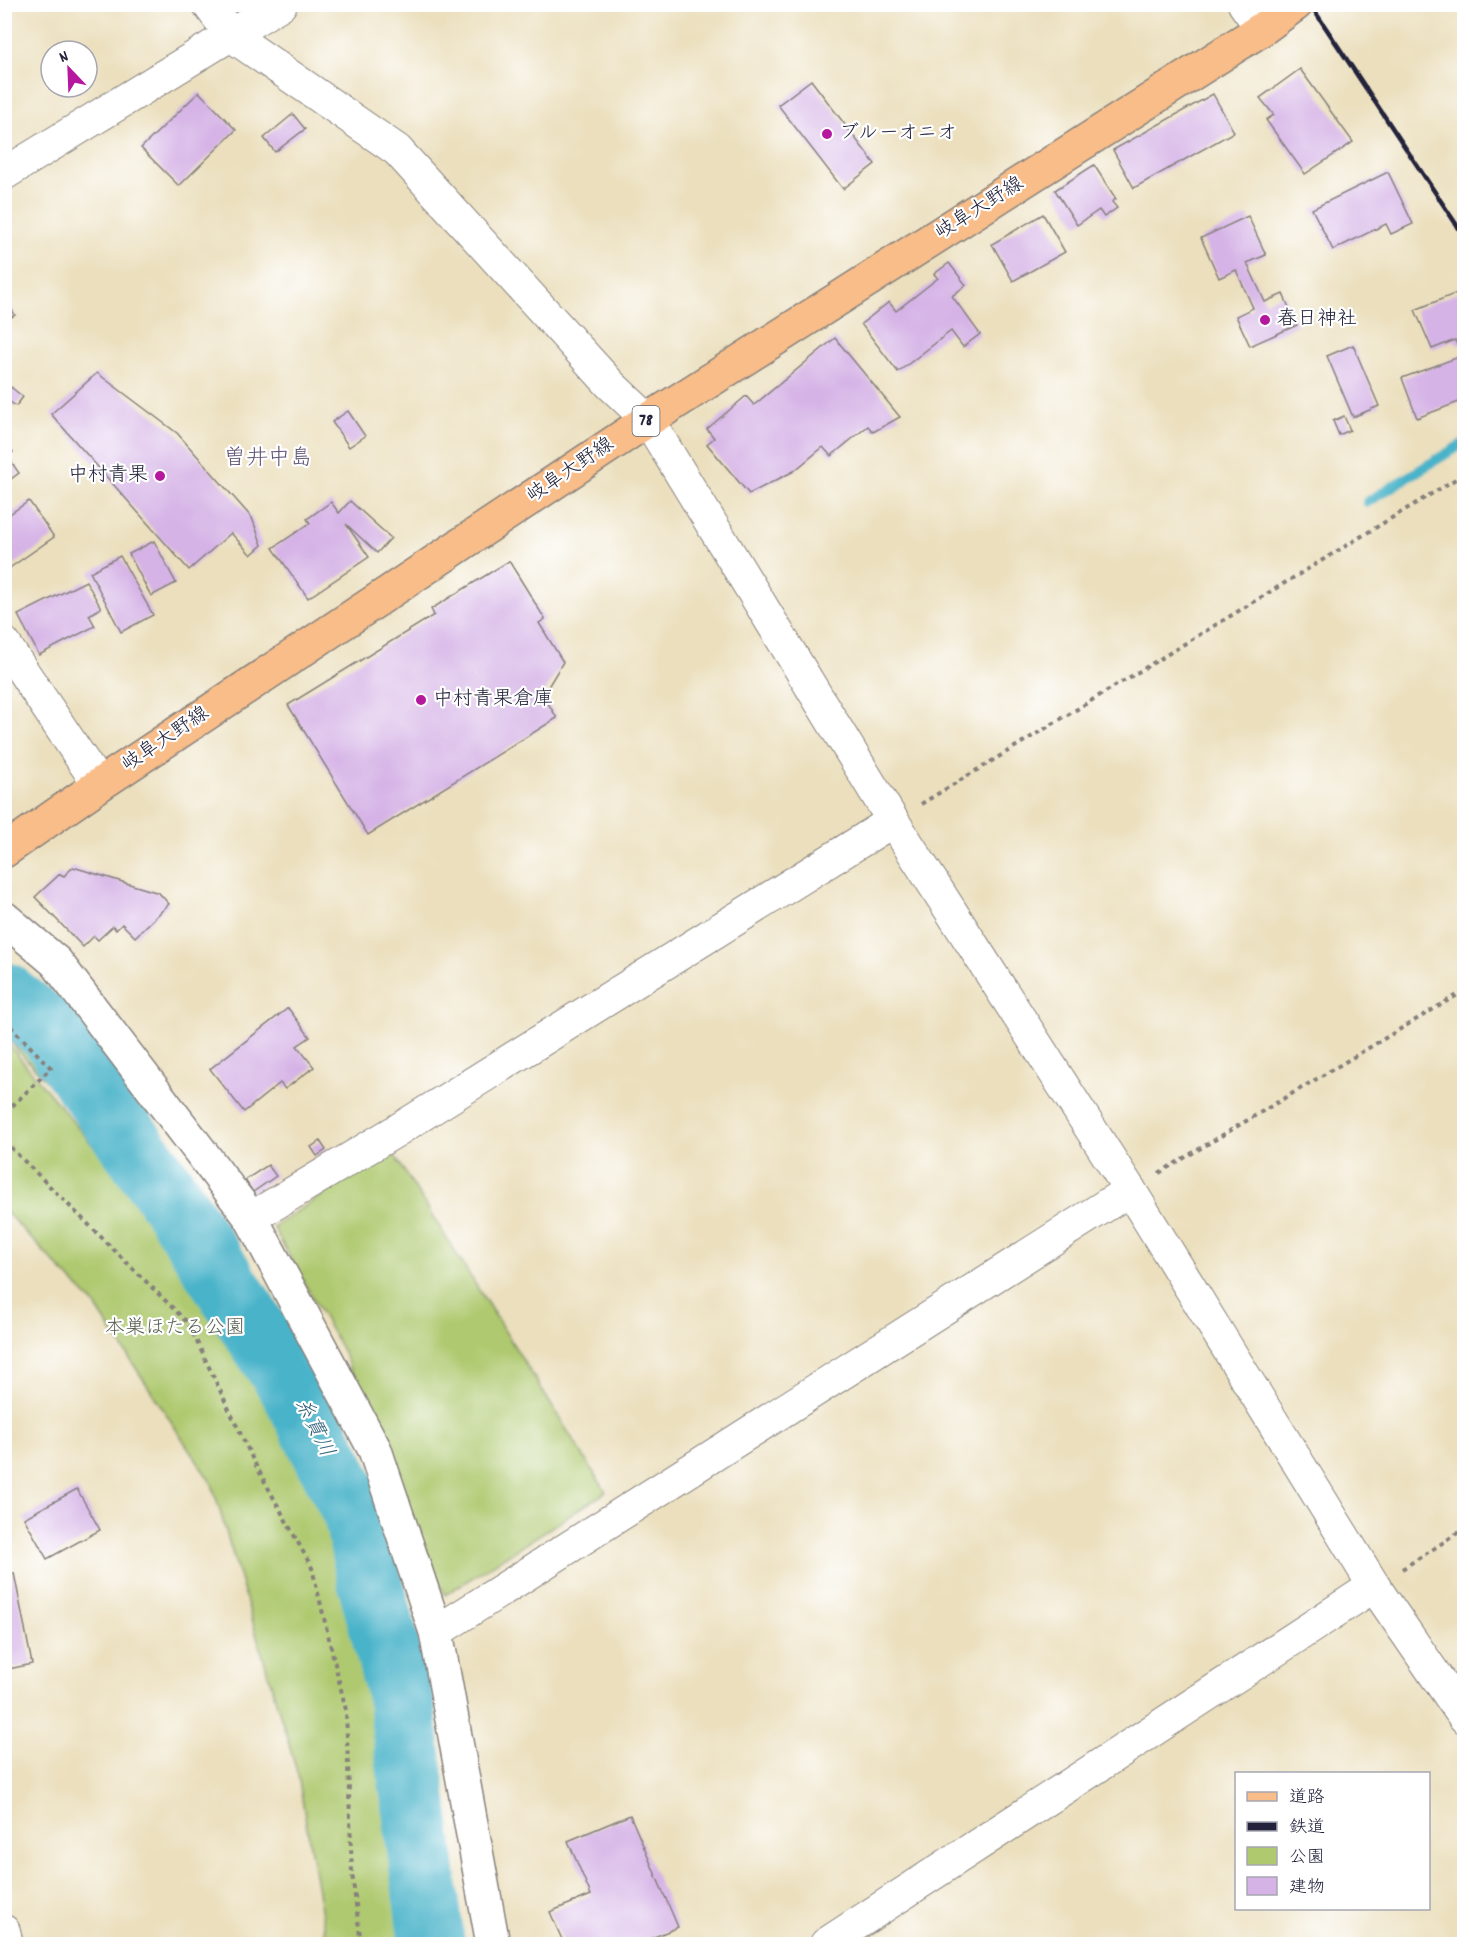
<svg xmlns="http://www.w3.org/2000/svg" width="1469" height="1949" viewBox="0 0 1469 1949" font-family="Dekko,'Klee One',sans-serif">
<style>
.green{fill:#afc96f;stroke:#687655;stroke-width:1.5}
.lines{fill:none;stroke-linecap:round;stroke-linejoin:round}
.stream{stroke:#4ab3c9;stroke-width:10}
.river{stroke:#4ab3c9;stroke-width:66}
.building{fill:#d5b3e6}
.minor-casing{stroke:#86807c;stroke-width:34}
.tertiary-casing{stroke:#86807c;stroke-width:36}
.primary-casing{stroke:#86807c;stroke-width:36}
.path{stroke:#86807c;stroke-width:4;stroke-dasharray:4.5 4.5;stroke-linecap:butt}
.minor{stroke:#fff;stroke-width:32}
.tertiary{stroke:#fff;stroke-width:33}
.primary{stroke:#f8bd89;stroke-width:33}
.rail{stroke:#22223b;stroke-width:4.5}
.poi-dot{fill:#b5179e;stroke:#fff;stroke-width:2}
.labels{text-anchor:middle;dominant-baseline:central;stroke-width:4.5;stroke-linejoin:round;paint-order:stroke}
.shield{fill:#fff;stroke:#646476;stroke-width:1.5}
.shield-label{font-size:18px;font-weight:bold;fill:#22223b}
.poi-label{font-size:20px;fill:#22223b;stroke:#fff;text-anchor:start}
.street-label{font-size:20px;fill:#22223b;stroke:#fff}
.park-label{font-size:20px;fill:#535c4d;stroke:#fff}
.water-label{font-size:21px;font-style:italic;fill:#34637b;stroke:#fff}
.quarter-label{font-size:22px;fill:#615577;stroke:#fff}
</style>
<rect width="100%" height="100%" fill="#fff"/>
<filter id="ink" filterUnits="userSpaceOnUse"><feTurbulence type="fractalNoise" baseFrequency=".0167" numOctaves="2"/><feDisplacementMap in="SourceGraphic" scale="12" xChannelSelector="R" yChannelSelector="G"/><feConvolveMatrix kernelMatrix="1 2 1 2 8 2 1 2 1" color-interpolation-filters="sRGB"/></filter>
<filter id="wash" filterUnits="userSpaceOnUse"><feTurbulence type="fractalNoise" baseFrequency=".008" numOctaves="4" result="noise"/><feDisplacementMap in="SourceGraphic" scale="24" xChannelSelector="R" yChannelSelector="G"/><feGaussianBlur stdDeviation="1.35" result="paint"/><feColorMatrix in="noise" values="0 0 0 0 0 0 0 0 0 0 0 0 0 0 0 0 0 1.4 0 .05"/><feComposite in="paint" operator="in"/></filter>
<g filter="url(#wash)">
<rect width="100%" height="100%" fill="#ebdfbd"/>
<g class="green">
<polygon points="5,968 78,1031 320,1388 403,1612 454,1944 327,1944 298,1775 212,1484 94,1304 5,1211 5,1040 208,1284 90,1129 5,1036"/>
<polygon points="391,1150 606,1492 445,1595 344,1354 273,1227"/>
</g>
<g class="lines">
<polyline class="stream" points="1367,502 1464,443"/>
<polyline class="river" points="4,995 50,1031 165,1190 292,1387 356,1514 370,1581 401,1700 432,1944"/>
</g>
<g id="blocks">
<g class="building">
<polygon points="1300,69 1353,142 1305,174 1266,120 1274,115 1260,98"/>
<polygon points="811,80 875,164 843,189 778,105"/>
<polygon points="199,92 236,130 179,186 141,148"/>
<polygon points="1213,94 1234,132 1134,188 1113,150"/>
<polygon points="293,114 305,129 275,152 264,138"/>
<polygon points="1094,165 1116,199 1112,202 1117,208 1104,217 1099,210 1077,225 1055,190"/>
<polygon points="1388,172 1413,224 1391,234 1386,224 1333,250 1312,209"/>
<polygon points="1043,214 1065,252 1013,281 992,244"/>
<polygon points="1248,216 1266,255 1247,263 1265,302 1283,294 1297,325 1250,346 1236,316 1253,308 1236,270 1219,278 1201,238"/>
<polygon points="949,263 966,285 952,296 980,334 963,347 951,331 898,372 861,324 889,302 896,311 938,278 934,274"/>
<polygon points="1464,290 1464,341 1457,345 1455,340 1432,349 1415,310"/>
<polygon points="4,298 15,315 4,321"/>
<polygon points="835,338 900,417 873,432 868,426 831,456 823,447 794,471 749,494 707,444 714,438 707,429 746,396 754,405"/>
<polygon points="1353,345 1379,406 1353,417 1327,356"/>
<polygon points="1464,355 1464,400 1417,418 1402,378"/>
<polygon points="97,373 177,433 252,518 262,545 251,555 231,533 189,570 51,414"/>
<polygon points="11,387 23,397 16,406 4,398"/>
<polygon points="348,411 365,436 349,447 332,422"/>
<polygon points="1344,416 1350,430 1339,435 1333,421"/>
<polygon points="4,441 13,452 7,456 19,473 4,484"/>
<polygon points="29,501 54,537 8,569 4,564 4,518"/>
<polygon points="350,501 391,538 377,553 346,524 369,557 308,598 273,548 310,523 307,519 331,502 339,513"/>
<polygon points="154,541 176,583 151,596 129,554"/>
<polygon points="120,556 153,615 121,632 90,572"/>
<polygon points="509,561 545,619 539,623 563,662 543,695 557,718 368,835 288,705 434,615 431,609"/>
<polygon points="86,581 101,608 89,615 95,626 39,655 18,615"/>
<polygon points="73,867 159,893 169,904 135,937 122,924 116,930 113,926 98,940 94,936 83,947 35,897 60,874 64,876"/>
<polygon points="288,1008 310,1037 297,1046 314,1067 285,1089 280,1083 244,1112 210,1069"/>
<polygon points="320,1141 326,1150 317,1156 311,1147"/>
<polygon points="268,1165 276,1176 253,1192 245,1180"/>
<polygon points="77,1489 100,1530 47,1559 24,1518"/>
<polygon points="14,1573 32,1664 4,1670 4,1575"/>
<polygon points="630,1815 678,1927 638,1944 564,1944 550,1912 591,1895 568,1841"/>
</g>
</g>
</g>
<g filter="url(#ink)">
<use href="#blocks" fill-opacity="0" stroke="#86807c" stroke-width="1.5"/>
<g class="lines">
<defs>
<g id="minor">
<polyline points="208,4 232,36 397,150 611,385 648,420 893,821 1130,1190 1374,1586 1464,1717"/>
<polyline points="1244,4 1262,29"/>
<polyline points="4,174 281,4"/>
<polyline points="4,643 99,785"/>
<polyline points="251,1218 396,1131 893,821"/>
<polyline points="436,1632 1130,1190"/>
<polyline points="4,1931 7,1944"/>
<polyline points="826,1944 1374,1586"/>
</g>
<polyline id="tertiary" points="4,918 56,962 251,1218 375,1450 436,1632 493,1944"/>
<polyline id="primary" points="4,851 99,785 648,420 1262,29 1296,4"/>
</defs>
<use href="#minor" class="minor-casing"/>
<use href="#tertiary" class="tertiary-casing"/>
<use href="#primary" class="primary-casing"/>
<g class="path">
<polyline points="921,804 1464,474"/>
<polyline points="4,1020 51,1068 4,1114"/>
<polyline points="4,1141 188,1323 254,1462 312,1568 346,1710 352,1873 361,1944"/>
<polyline points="1159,1173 1464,991"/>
<polyline points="1402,1569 1464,1529"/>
</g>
<use href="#minor" class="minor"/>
<use href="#tertiary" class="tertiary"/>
<use href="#primary" class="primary"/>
<polyline class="rail" points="1310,4 1464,236"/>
</g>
</g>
<g class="poi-dot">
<circle cx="827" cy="134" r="6"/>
<circle cx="1265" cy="320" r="6"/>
<circle cx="160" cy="476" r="6"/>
<circle cx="421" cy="700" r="6"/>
</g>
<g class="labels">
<rect class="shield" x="632.5" y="406" width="27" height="30" rx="4.5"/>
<g class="shield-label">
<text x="646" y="421">78</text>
</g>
<g class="poi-label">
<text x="839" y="134">ブルーオニオ</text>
<text x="1277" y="320">春日神社</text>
<text x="148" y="476" text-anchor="end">中村青果</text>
<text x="433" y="700">中村青果倉庫</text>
</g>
<g class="street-label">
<text transform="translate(980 209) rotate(-32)">岐阜大野線</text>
<text transform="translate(571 471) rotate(-34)">岐阜大野線</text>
<text transform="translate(166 740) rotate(-34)">岐阜大野線</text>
</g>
<g class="park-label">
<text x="175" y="1329">本巣ほたる公園</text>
</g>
<g class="water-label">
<text transform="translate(313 1428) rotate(64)">糸貫川</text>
</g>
<g class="quarter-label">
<text x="268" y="459">曽井中島</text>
</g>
</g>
<rect width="1469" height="1949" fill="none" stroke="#fff" stroke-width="24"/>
<rect x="1235" y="1772" width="195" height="138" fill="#ffffff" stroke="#a7a7b1" stroke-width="1.5"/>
<rect x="1247" y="1792" width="30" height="9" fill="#f8bd89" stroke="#a7a7b1" stroke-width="1.5"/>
<text x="1289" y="1802" font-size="18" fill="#22223b">道路</text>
<rect x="1247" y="1822" width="30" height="9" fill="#22223b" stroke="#a7a7b1" stroke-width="1.5"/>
<text x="1289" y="1832" font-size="18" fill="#22223b">鉄道</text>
<rect x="1247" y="1847" width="30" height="18" fill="#afc96f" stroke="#a7a7b1" stroke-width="1.5"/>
<text x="1289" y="1862" font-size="18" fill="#22223b">公園</text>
<rect x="1247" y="1877" width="30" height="18" fill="#d5b3e6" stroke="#a7a7b1" stroke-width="1.5"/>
<text x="1289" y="1892" font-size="18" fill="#22223b">建物</text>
<g transform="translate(69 69) rotate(337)"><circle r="28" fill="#ffffff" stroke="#a7a7b1" stroke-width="1.5"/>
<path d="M0-4.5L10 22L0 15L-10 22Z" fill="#b5179e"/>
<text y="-9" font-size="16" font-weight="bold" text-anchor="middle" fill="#22223b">N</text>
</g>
</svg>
